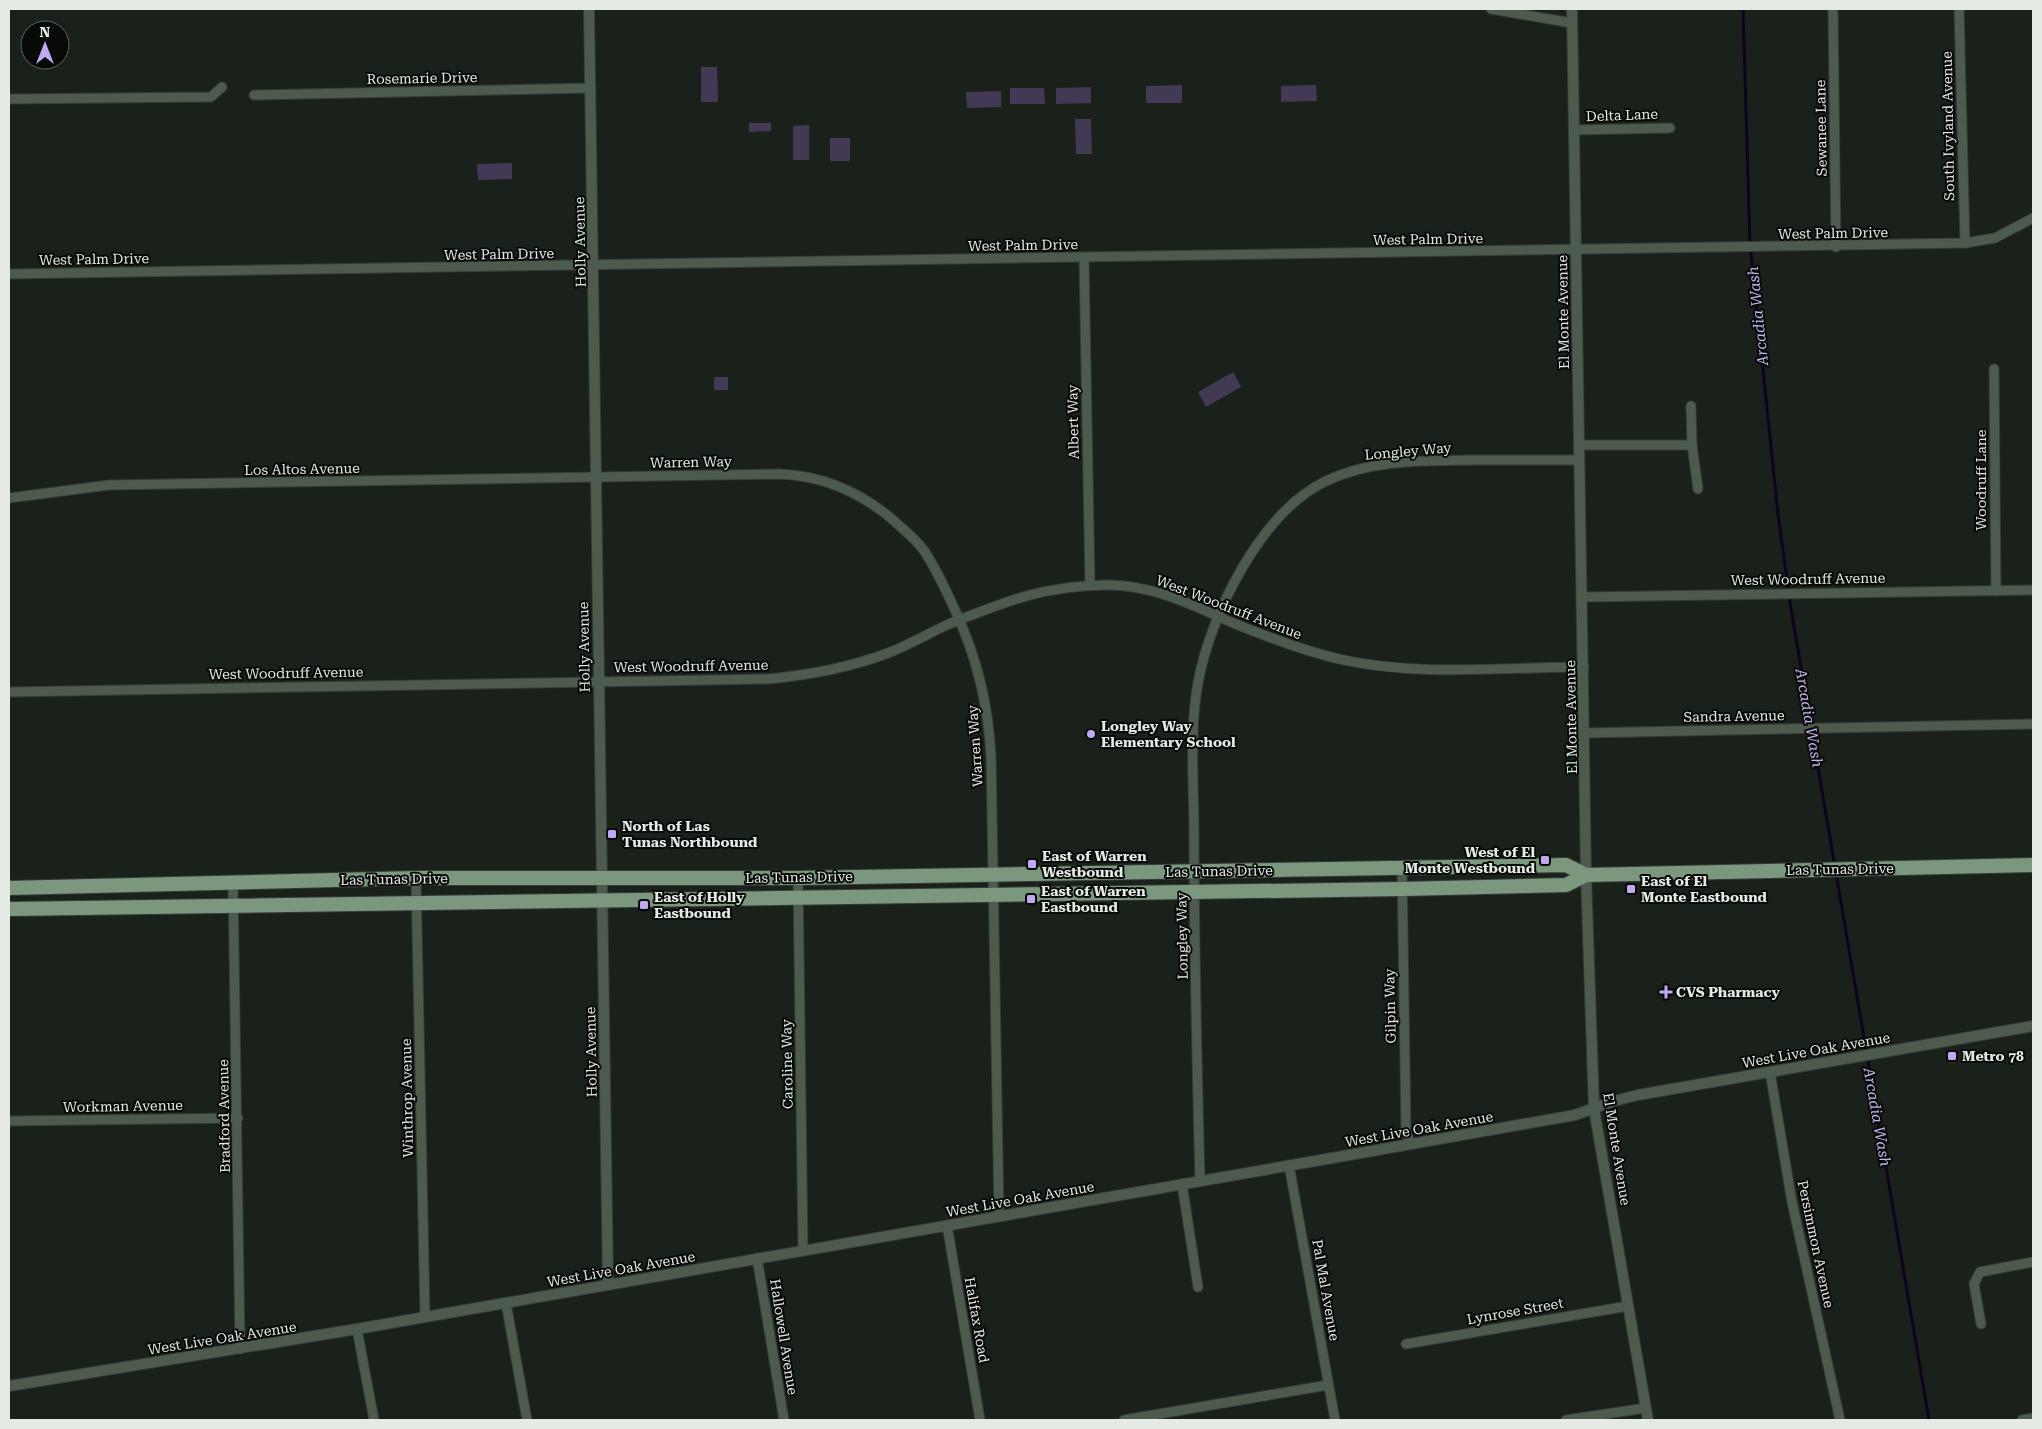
<svg xmlns="http://www.w3.org/2000/svg" width="2042" height="1429" viewBox="0 0 2042 1429" font-family="'Roboto Serif',serif">
<style>
.green{fill:#423955}
.lines{fill:none;stroke-linecap:round;stroke-linejoin:round}
.stream{stroke:#0e031e;stroke-width:3}
.minor-casing{stroke:#363d37;stroke-width:11}
.tertiary-casing{stroke:#363d37;stroke-width:12}
.primary-casing{stroke:#363d37;stroke-width:16}
.minor{stroke:#4d5b4f;stroke-width:9}
.tertiary{stroke:#4d5b4f;stroke-width:10}
.primary{stroke:#7b987f;stroke-width:14}
.poi-dot{fill:#c1a8f3;stroke:#070a07;stroke-width:2}
.labels{text-anchor:middle;dominant-baseline:central;stroke-width:4;stroke-linejoin:round;paint-order:stroke}
.street-label{font-size:14px;fill:#e5eae5;stroke:#070a07}
.poi-label{font-size:14px;font-weight:bold;fill:#e5eae5;stroke:#070a07;text-anchor:start}
.water-label{font-size:15px;font-style:italic;fill:#c8b5f2;stroke:#070a07}
</style>
<rect width="100%" height="100%" fill="#1a211b"/>
<g class="green">
<polygon points="701,67 717,67 718,102 701,102"/>
<polygon points="1182,85 1182,103 1146,103 1146,86"/>
<polygon points="1316,85 1317,101 1281,102 1281,86"/>
<polygon points="1091,87 1091,103 1056,104 1056,88"/>
<polygon points="1010,88 1044,88 1045,104 1010,104"/>
<polygon points="1001,91 1001,107 967,108 966,92"/>
<polygon points="1075,119 1091,119 1092,154 1076,154"/>
<polygon points="749,123 771,123 771,131 749,132"/>
<polygon points="809,125 809,160 793,160 793,126"/>
<rect x="830" y="138" width="20" height="23"/>
<polygon points="512,163 512,179 478,180 477,164"/>
<polygon points="1233,372 1241,387 1206,407 1198,392"/>
<rect x="714" y="377" width="14" height="13"/>
</g>
<g class="lines">
<g class="stream">
<polyline points="1743,9 1750,245 1778,514 1791,609 1835,867"/>
<polyline points="1836,873 1929,1420"/>
</g>
<defs>
<g id="minor">
<polyline points="1491,9 1572,23"/>
<polyline points="1833,9 1836,247"/>
<polyline points="1959,9 1965,243"/>
<polyline points="254,95 591,88"/>
<polyline points="9,99 211,97 222,87"/>
<polyline points="1575,130 1670,128"/>
<polyline points="1084,258 1090,585"/>
<polyline points="9,274 1965,243 1995,238 2033,218"/>
<polyline points="1994,369 1996,591"/>
<polyline points="1691,406 1692,445 1698,489"/>
<polyline points="1579,445 1692,445"/>
<path d="M9 498 109 485 780 474C828 476 867 495 902 528 910 535 919 543 925 552 937 571 946 590 955 610 977 658 988 703 991 756L999 1215"/>
<polyline points="1583,597 2033,590"/>
<path d="M9 692 768 679C809 675 849 668 888 653 909 645 929 633 949 624 1006 601 1046 585 1109 585 1150 585 1189 603 1226 620 1262 635 1300 650 1339 659 1418 677 1503 667 1584 667"/>
<polyline points="1585,733 2033,724"/>
<polyline points="1402,867 1406,1131 1410,1144"/>
<polyline points="416,878 425,1316"/>
<polyline points="798,878 803,1251"/>
<polyline points="233,883 240,1349"/>
<polyline points="1770,1072 1792,1202 1840,1420"/>
<polyline points="9,1121 238,1118"/>
<polyline points="1289,1165 1335,1420"/>
<path d="M1200 1181C1197 1065 1194 950 1194 834 1194 785 1189 732 1198 683 1210 615 1261 512 1326 481 1372 459 1424 461 1474 460 1509 460 1544 460 1579 460"/>
<polyline points="1182,1184 1198,1287"/>
<polyline points="947,1225 980,1420"/>
<polyline points="757,1258 784,1420"/>
<polyline points="506,1303 527,1420"/>
<polyline points="1981,1324 1974,1284 1980,1272 2033,1262"/>
<polyline points="357,1329 374,1420"/>
<polyline points="1406,1344 1628,1306"/>
<polyline points="1124,1420 1328,1385"/>
<polyline points="1566,1420 1646,1408"/>
<polyline points="2022,1420 2033,1418"/>
</g>
<g id="tertiary">
<polyline points="589,9 608,1285"/>
<polyline points="1572,9 1586,875 1594,1109 1648,1420"/>
<polyline points="9,1386 357,1329 1355,1154 1575,1115 1614,1101 1638,1095 2033,1026"/>
</g>
<g id="primary">
<polyline points="9,888 416,878 798,878 1566,865 1586,875"/>
<polyline points="9,909 1402,889 1566,885 1586,875 2033,865"/>
</g>
</defs>
<use href="#minor" class="minor-casing"/>
<use href="#tertiary" class="tertiary-casing"/>
<use href="#primary" class="primary-casing"/>
<use href="#minor" class="minor"/>
<use href="#tertiary" class="tertiary"/>
<use href="#primary" class="primary"/>
</g>
<g class="poi-dot">
<circle cx="1091" cy="734" r="5"/>
<rect x="607" y="829" width="10" height="10" rx="2.5"/>
<rect x="1540" y="855" width="10" height="10" rx="2.5"/>
<rect x="1027" y="859" width="10" height="10" rx="2.5"/>
<rect x="1626" y="884" width="10" height="10" rx="2.5"/>
<rect x="1026" y="894" width="10" height="10" rx="2.5"/>
<rect x="639" y="900" width="10" height="10" rx="2.5"/>
<path d="M1663.5 984.5h5v5h5v5h-5v5h-5v-5h-5v-5h5z"/>
<rect x="1947" y="1051" width="10" height="10" rx="2.5"/>
</g>
<g class="labels">
<g class="street-label">
<text transform="translate(422 78) rotate(-1)">Rosemarie Drive</text>
<text transform="translate(1622 115) rotate(-2)">Delta Lane</text>
<text transform="translate(1948 126) rotate(-91)">South Ivyland Avenue</text>
<text transform="translate(1821 128) rotate(-91)">Sewanee Lane</text>
<text transform="translate(1833 233) rotate(-1)">West Palm Drive</text>
<text transform="translate(1428 239) rotate(-1)">West Palm Drive</text>
<text transform="translate(580 242) rotate(-91)">Holly Avenue</text>
<text transform="translate(1023 245) rotate(-1)">West Palm Drive</text>
<text transform="translate(499 254) rotate(-1)">West Palm Drive</text>
<text transform="translate(94 259) rotate(-1)">West Palm Drive</text>
<text transform="translate(1563 312) rotate(-91)">El Monte Avenue</text>
<text transform="translate(1073 422) rotate(-91)">Albert Way</text>
<text transform="translate(1408 451) rotate(-5)">Longley Way</text>
<text transform="translate(691 462) rotate(-1)">Warren Way</text>
<text transform="translate(302 469) rotate(-1)">Los Altos Avenue</text>
<text transform="translate(1981 480) rotate(-90)">Woodruff Lane</text>
<text transform="translate(1808 579) rotate(-1)">West Woodruff Avenue</text>
<text transform="translate(1229 607) rotate(21)">West Woodruff Avenue</text>
<text transform="translate(584 647) rotate(-91)">Holly Avenue</text>
<text transform="translate(691 666) rotate(-1)">West Woodruff Avenue</text>
<text transform="translate(286 673) rotate(-1)">West Woodruff Avenue</text>
<text transform="translate(1734 716) rotate(-1)">Sandra Avenue</text>
<text transform="translate(1571 717) rotate(-91)">El Monte Avenue</text>
<text transform="translate(975 746) rotate(-94)">Warren Way</text>
<text transform="translate(1840 869) rotate(-1)">Las Tunas Drive</text>
<text transform="translate(1219 871) rotate(-1)">Las Tunas Drive</text>
<text transform="translate(799 877) rotate(-1)">Las Tunas Drive</text>
<text transform="translate(394 879) rotate(-1)">Las Tunas Drive</text>
<text transform="translate(1182 936) rotate(-91)">Longley Way</text>
<text transform="translate(1390 1006) rotate(-91)">Gilpin Way</text>
<text transform="translate(1816 1050) rotate(-10)">West Live Oak Avenue</text>
<text transform="translate(591 1052) rotate(-91)">Holly Avenue</text>
<text transform="translate(787 1064) rotate(-91)">Caroline Way</text>
<text transform="translate(407 1098) rotate(-91)">Winthrop Avenue</text>
<text transform="translate(123 1106) rotate(-1)">Workman Avenue</text>
<text transform="translate(224 1116) rotate(-91)">Bradford Avenue</text>
<text transform="translate(1419 1129) rotate(-10)">West Live Oak Avenue</text>
<text transform="translate(1617 1149) rotate(81)">El Monte Avenue</text>
<text transform="translate(1020 1199) rotate(-10)">West Live Oak Avenue</text>
<text transform="translate(1816 1244) rotate(78)">Persimmon Avenue</text>
<text transform="translate(621 1269) rotate(-10)">West Live Oak Avenue</text>
<text transform="translate(1326 1290) rotate(80)">Pal Mal Avenue</text>
<text transform="translate(1515 1311) rotate(-10)">Lynrose Street</text>
<text transform="translate(977 1320) rotate(80)">Halifax Road</text>
<text transform="translate(784 1337) rotate(81)">Hallowell Avenue</text>
<text transform="translate(222 1338) rotate(-9)">West Live Oak Avenue</text>
</g>
<g class="poi-label">
<text x="1101" y="726">Longley Way<tspan x="1101" dy="16">Elementary School</tspan></text>
<text x="622" y="826">North of Las<tspan x="622" dy="16">Tunas Northbound</tspan></text>
<text x="1535" y="852" text-anchor="end">West of El<tspan x="1535" dy="16">Monte Westbound</tspan></text>
<text x="1042" y="856">East of Warren<tspan x="1042" dy="16">Westbound</tspan></text>
<text x="1641" y="881">East of El<tspan x="1641" dy="16">Monte Eastbound</tspan></text>
<text x="1041" y="891">East of Warren<tspan x="1041" dy="16">Eastbound</tspan></text>
<text x="654" y="897">East of Holly<tspan x="654" dy="16">Eastbound</tspan></text>
<text x="1676" y="992">CVS Pharmacy</text>
<text x="1962" y="1056">Metro 78</text>
</g>
<g class="water-label">
<text transform="translate(1758 316) rotate(-96)">Arcadia Wash</text>
<text transform="translate(1809 718) rotate(80)">Arcadia Wash</text>
<text transform="translate(1877 1117) rotate(80)">Arcadia Wash</text>
</g>
</g>
<rect width="2042" height="1429" fill="none" stroke="#e5eae5" stroke-width="20"/>
<g transform="translate(45 45)"><circle r="24" fill="#070a07" stroke="#606460"/>
<path d="M0-4L9 19L0 12L-9 19Z" fill="#c1a8f3"/>
<text y="-8" font-size="14" font-weight="bold" text-anchor="middle" fill="#e5eae5">N</text>
</g>
</svg>
